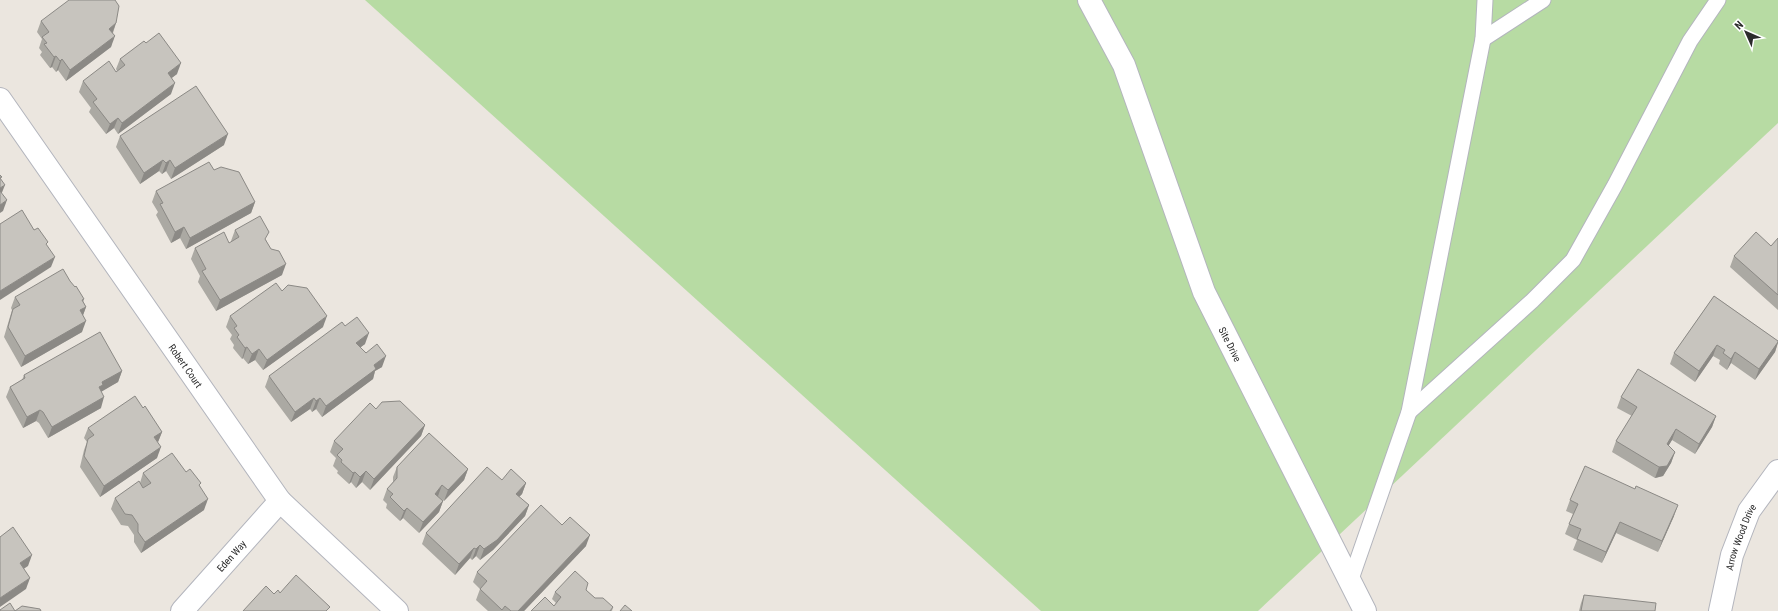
<svg xmlns="http://www.w3.org/2000/svg" width="1778" height="611" viewBox="0 0 1778 611" font-family="'Roboto Condensed',sans-serif">
<style>
.green{fill:#b7dba3}
.lines{fill:none;stroke-linecap:round;stroke-linejoin:round}
.service-casing{stroke:#b3b5bd;stroke-width:17}
.minor-casing{stroke:#b3b5bd;stroke-width:24}
.service{stroke:#fff;stroke-width:15}
.minor{stroke:#fff;stroke-width:22}
.wall{fill:#aba9a3}
.shaded-wall{fill:#8b8985}
.building{fill:#c7c4be;stroke:#8b8985}
.labels{text-anchor:middle;dominant-baseline:central;stroke-width:4;stroke-linejoin:round;paint-order:stroke}
.street-label{font-size:10px;fill:#2b2b2b;stroke:#fff}
</style>
<rect width="100%" height="100%" fill="#ebe6df"/>
<polygon class="green" points="365,0 1778,0 1778,123 1258,611 1041,611"/>
<g class="lines">
<defs>
<g id="service">
<polyline points="1483,39 1543,0"/>
<polyline points="1409,412 1532,301 1573,260 1615,185 1690,41 1718,0"/>
<polyline points="1350,582 1409,412 1483,39 1485,0"/>
</g>
<g id="minor">
<path id="s1" d="M1089 0 1124 65 1204 292 1365 611"/>
<path id="s2" d="M0 99 280 501 397 611"/>
<path id="s3" d="M182 611 280 501"/>
<path id="s4" d="M1720 611 1732 555 1749 511 1778 471"/>
</g>
</defs>
<use href="#service" class="service-casing"/>
<use href="#minor" class="minor-casing"/>
<use href="#service" class="service"/>
<use href="#minor" class="minor"/>
</g>
<g class="wall">
<polygon points="41,21 116,23 113,33 111,47 66,81 58,70 56,72 52,67 50,68 40,55 42,52 39,48 42,39 37,32"/>
<polygon points="146,43 177,74 171,78 171,94 118,134 114,128 106,134 89,112 91,108 79,92 83,81 116,72 117,71 116,69 120,59"/>
<polygon points="120,136 224,145 171,179 166,171 162,174 159,171 140,184 116,147"/>
<polygon points="156,191 255,202 251,213 186,249 180,238 171,243 156,215 158,212 152,202"/>
<polygon points="235,230 266,240 282,275 216,311 198,282 200,276 191,259 195,248 229,243 232,242 231,241"/>
<polygon points="1778,238 1778,310 1730,267 1734,256 1771,246"/>
<polygon points="282,291 323,327 263,370 255,360 248,364 243,358 242,359 233,348 234,345 230,339 232,335 226,327 230,316"/>
<polygon points="1714,296 1778,341 1778,343 1775,352 1755,380 1731,363 1727,370 1719,364 1720,360 1713,356 1695,382 1670,364 1674,353"/>
<polygon points="15,297 83,301 86,307 83,315 82,332 21,367 4,337 9,320 12,310 11,308"/>
<polygon points="345,326 365,344 360,347 382,367 375,371 373,379 322,417 316,409 312,412 310,409 291,422 265,387 269,376"/>
<polygon points="122,371 118,382 101,391 101,408 48,438 39,423 36,421 23,428 6,397 10,387 22,380 24,375"/>
<polygon points="1621,397 1716,416 1712,427 1695,454 1672,440 1668,446 1675,452 1671,463 1663,476 1655,478 1612,452 1616,441 1632,416 1617,408"/>
<polygon points="143,408 162,432 158,442 157,458 100,497 80,467 84,450 87,442 84,438 88,428"/>
<polygon points="376,409 425,425 421,436 370,490 362,482 356,488 351,482 349,484 337,473 338,471 333,466 336,458 330,452 334,441"/>
<polygon points="397,467 468,469 464,480 444,501 438,497 443,501 439,512 419,533 403,518 400,521 386,508 387,504 383,500 387,489 393,482 393,477"/>
<polygon points="186,472 200,486 204,510 141,553 134,542 134,535 128,526 121,525 111,509 115,498 140,483 143,473"/>
<polygon points="502,480 526,483 522,494 519,497 529,505 525,516 493,550 480,560 476,556 472,560 470,558 455,575 422,544 426,533"/>
<polygon points="1570,500 1674,516 1658,552 1616,533 1602,563 1573,550 1577,540 1565,534 1573,514 1566,511"/>
<polygon points="562,525 586,546 524,611 488,611 476,600 480,589 473,582 477,572"/>
<polygon points="586,590 595,598 613,607 612,611 531,611 554,606 556,603 552,599 555,592"/>
<polygon points="1584,595 1655,611 1579,611 1581,603"/>
</g>
<g class="shaded-wall">
<polygon points="116,23 112,34 109,29"/>
<polygon points="115,36 111,47 66,81 70,70"/>
<polygon points="56,56 52,67 50,68 54,57"/>
<polygon points="62,59 58,70 56,72 60,61"/>
<polygon points="181,63 177,74 164,84 168,73"/>
<polygon points="175,83 171,94 118,134 122,123"/>
<polygon points="118,118 114,128 106,134 110,124"/>
<polygon points="228,134 224,145 171,179 175,168"/>
<polygon points="163,160 159,171 140,184 144,173"/>
<polygon points="170,160 166,171 162,174 166,163"/>
<polygon points="5,185 1,195 0,196 0,188"/>
<polygon points="7,200 3,211 0,213 0,205"/>
<polygon points="255,202 251,213 186,249 190,238"/>
<polygon points="184,227 180,238 171,243 175,232"/>
<polygon points="55,257 51,267 0,300 0,291"/>
<polygon points="286,264 282,275 216,311 220,300"/>
<polygon points="84,299 80,310 86,307 82,318 76,321 82,300"/>
<polygon points="327,316 323,327 263,370 267,360"/>
<polygon points="86,321 82,332 21,367 25,356"/>
<polygon points="369,333 365,344 352,354 356,343"/>
<polygon points="1778,342 1775,352 1755,380 1759,369"/>
<polygon points="1717,345 1713,356 1695,382 1699,371"/>
<polygon points="247,347 243,358 242,359 245,348"/>
<polygon points="259,349 255,360 248,364 252,354"/>
<polygon points="1735,352 1731,363 1727,370 1731,359"/>
<polygon points="386,356 382,367 375,371 373,379 322,417 326,406 374,365"/>
<polygon points="122,371 118,382 101,392 99,387 102,382"/>
<polygon points="104,397 101,408 48,438 52,427"/>
<polygon points="314,398 310,409 291,422 295,412"/>
<polygon points="320,398 316,409 312,412 316,401"/>
<polygon points="40,410 36,421 23,428 27,417"/>
<polygon points="1716,416 1712,427 1695,454 1699,444"/>
<polygon points="425,425 421,436 370,490 374,479"/>
<polygon points="1676,429 1672,440 1663,455 1667,444"/>
<polygon points="162,432 158,442 154,437"/>
<polygon points="161,447 157,458 100,497 104,486"/>
<polygon points="1675,452 1671,463 1663,476 1655,478 1659,467"/>
<polygon points="468,469 464,480 444,501 448,490"/>
<polygon points="366,471 362,482 356,488 360,477"/>
<polygon points="355,472 351,482 349,484 353,473"/>
<polygon points="526,483 522,494 512,504 516,494"/>
<polygon points="442,485 438,496 431,504 435,494"/>
<polygon points="208,499 204,510 141,553 145,542"/>
<polygon points="443,501 439,512 419,533 423,522"/>
<polygon points="529,505 525,516 493,550 480,560 484,549"/>
<polygon points="1678,505 1674,516 1658,552 1662,541"/>
<polygon points="407,508 403,518 400,521 404,511"/>
<polygon points="1620,522 1616,533 1602,563 1606,552"/>
<polygon points="590,535 586,546 524,611 518,611"/>
<polygon points="480,545 476,556 472,560 476,549"/>
<polygon points="474,548 470,558 455,575 459,564"/>
<polygon points="32,555 28,566 16,574 20,563"/>
<polygon points="30,578 26,589 0,607 0,598"/>
</g>
<g class="building">
<polygon points="69,0 115,0 119,6 116,23 109,29 115,36 70,70 62,59 60,61 56,56 54,57 44,44 47,43 42,37 49,32 41,21"/>
<polygon points="159,33 181,63 168,73 175,83 122,123 118,118 110,124 93,102 97,99 83,81 109,61 116,72 125,65 120,59 144,41 146,43"/>
<polygon points="196,86 228,134 175,168 170,160 166,163 163,160 144,173 120,136"/>
<polygon points="209,162 214,170 221,167 239,172 255,202 190,238 184,227 175,232 160,204 163,203 156,191"/>
<polygon points="0,175 2,177 0,178 5,185 0,188"/>
<polygon points="0,191 7,200 0,205"/>
<polygon points="22,210 34,230 38,228 48,242 46,244 55,257 0,291 0,224"/>
<polygon points="260,216 269,232 265,239 271,249 279,251 286,264 220,300 202,271 206,269 195,248 224,232 229,243 239,237 235,230"/>
<polygon points="1756,232 1771,246 1778,238 1778,295 1734,256"/>
<polygon points="63,269 70,281 75,287 76,286 84,299 82,300 86,307 80,310 86,321 25,356 8,327 13,309 20,305 15,297"/>
<polygon points="276,283 282,291 288,285 307,288 327,316 267,360 259,349 252,354 247,347 245,348 237,337 239,335 234,328 237,326 230,316"/>
<polygon points="1714,296 1778,341 1778,342 1759,369 1735,352 1731,359 1723,353 1725,350 1717,345 1699,371 1674,353"/>
<polygon points="357,317 369,333 356,343 366,353 377,344 386,356 374,365 376,369 326,406 320,398 316,401 314,398 295,412 269,376 342,322 345,326"/>
<polygon points="100,332 122,371 102,382 103,385 99,387 104,397 52,427 43,412 40,410 27,417 10,387 25,378 24,375"/>
<polygon points="1638,369 1716,416 1699,444 1676,429 1667,444 1675,452 1667,466 1659,467 1616,441 1637,407 1621,397"/>
<polygon points="135,396 143,408 145,406 162,432 154,437 161,447 104,486 84,456 88,439 94,435 88,428"/>
<polygon points="400,401 425,425 374,479 366,471 360,477 355,472 353,473 341,462 342,460 337,455 343,449 334,441 370,403 376,409 382,402"/>
<polygon points="429,433 468,469 448,490 442,485 435,494 443,501 423,522 407,508 404,511 390,497 393,494 387,489 397,478 397,467"/>
<polygon points="172,453 186,472 190,469 201,483 199,485 208,499 145,542 138,532 138,524 132,515 125,514 115,498 139,481 143,488 151,483 143,473"/>
<polygon points="1585,466 1635,489 1636,486 1678,505 1662,541 1620,522 1606,552 1577,539 1581,529 1569,524 1578,504 1570,500"/>
<polygon points="487,467 502,480 511,469 526,483 516,494 529,505 497,540 484,549 480,545 476,549 474,548 459,564 426,533"/>
<polygon points="541,505 562,525 570,517 590,535 518,611 511,611 505,606 502,610 480,589 487,581 477,572"/>
<polygon points="13,527 32,555 20,563 30,578 0,598 0,537"/>
<polygon points="575,571 588,583 586,590 595,598 603,598 613,607 610,611 531,611 545,597 554,606 561,597 555,592"/>
<polygon points="296,575 330,607 326,611 243,611 266,586 274,594 278,590 280,593"/>
<polygon points="1584,595 1656,603 1655,611 1581,611"/>
<polygon points="10,603 15,611 22,606 40,609 41,611 0,611 0,610"/>
<polygon points="625,605 632,611 620,611"/>
</g>
<g class="labels">
<g class="street-label">
<text stroke="none"><textPath href="#s1" startOffset="373">Site Drive</textPath></text>
<text stroke="none"><textPath href="#s2" startOffset="325">Robert Court</textPath></text>
<text stroke="none"><textPath href="#s4" startOffset="77">Arrow Wood Drive</textPath></text>
<text stroke="none"><textPath href="#s3" startOffset="74">Eden Way</textPath></text>
</g>
</g>
<g transform="translate(1746 32) rotate(315)" stroke="#ffffff" stroke-width="3" paint-order="stroke">
<path d="M0-3L7 15L0 10L-7 15Z" fill="#2b2b2b"/>
<text y="-6" font-size="11" font-weight="bold" text-anchor="middle" fill="#2b2b2b">N</text>
</g>
</svg>
